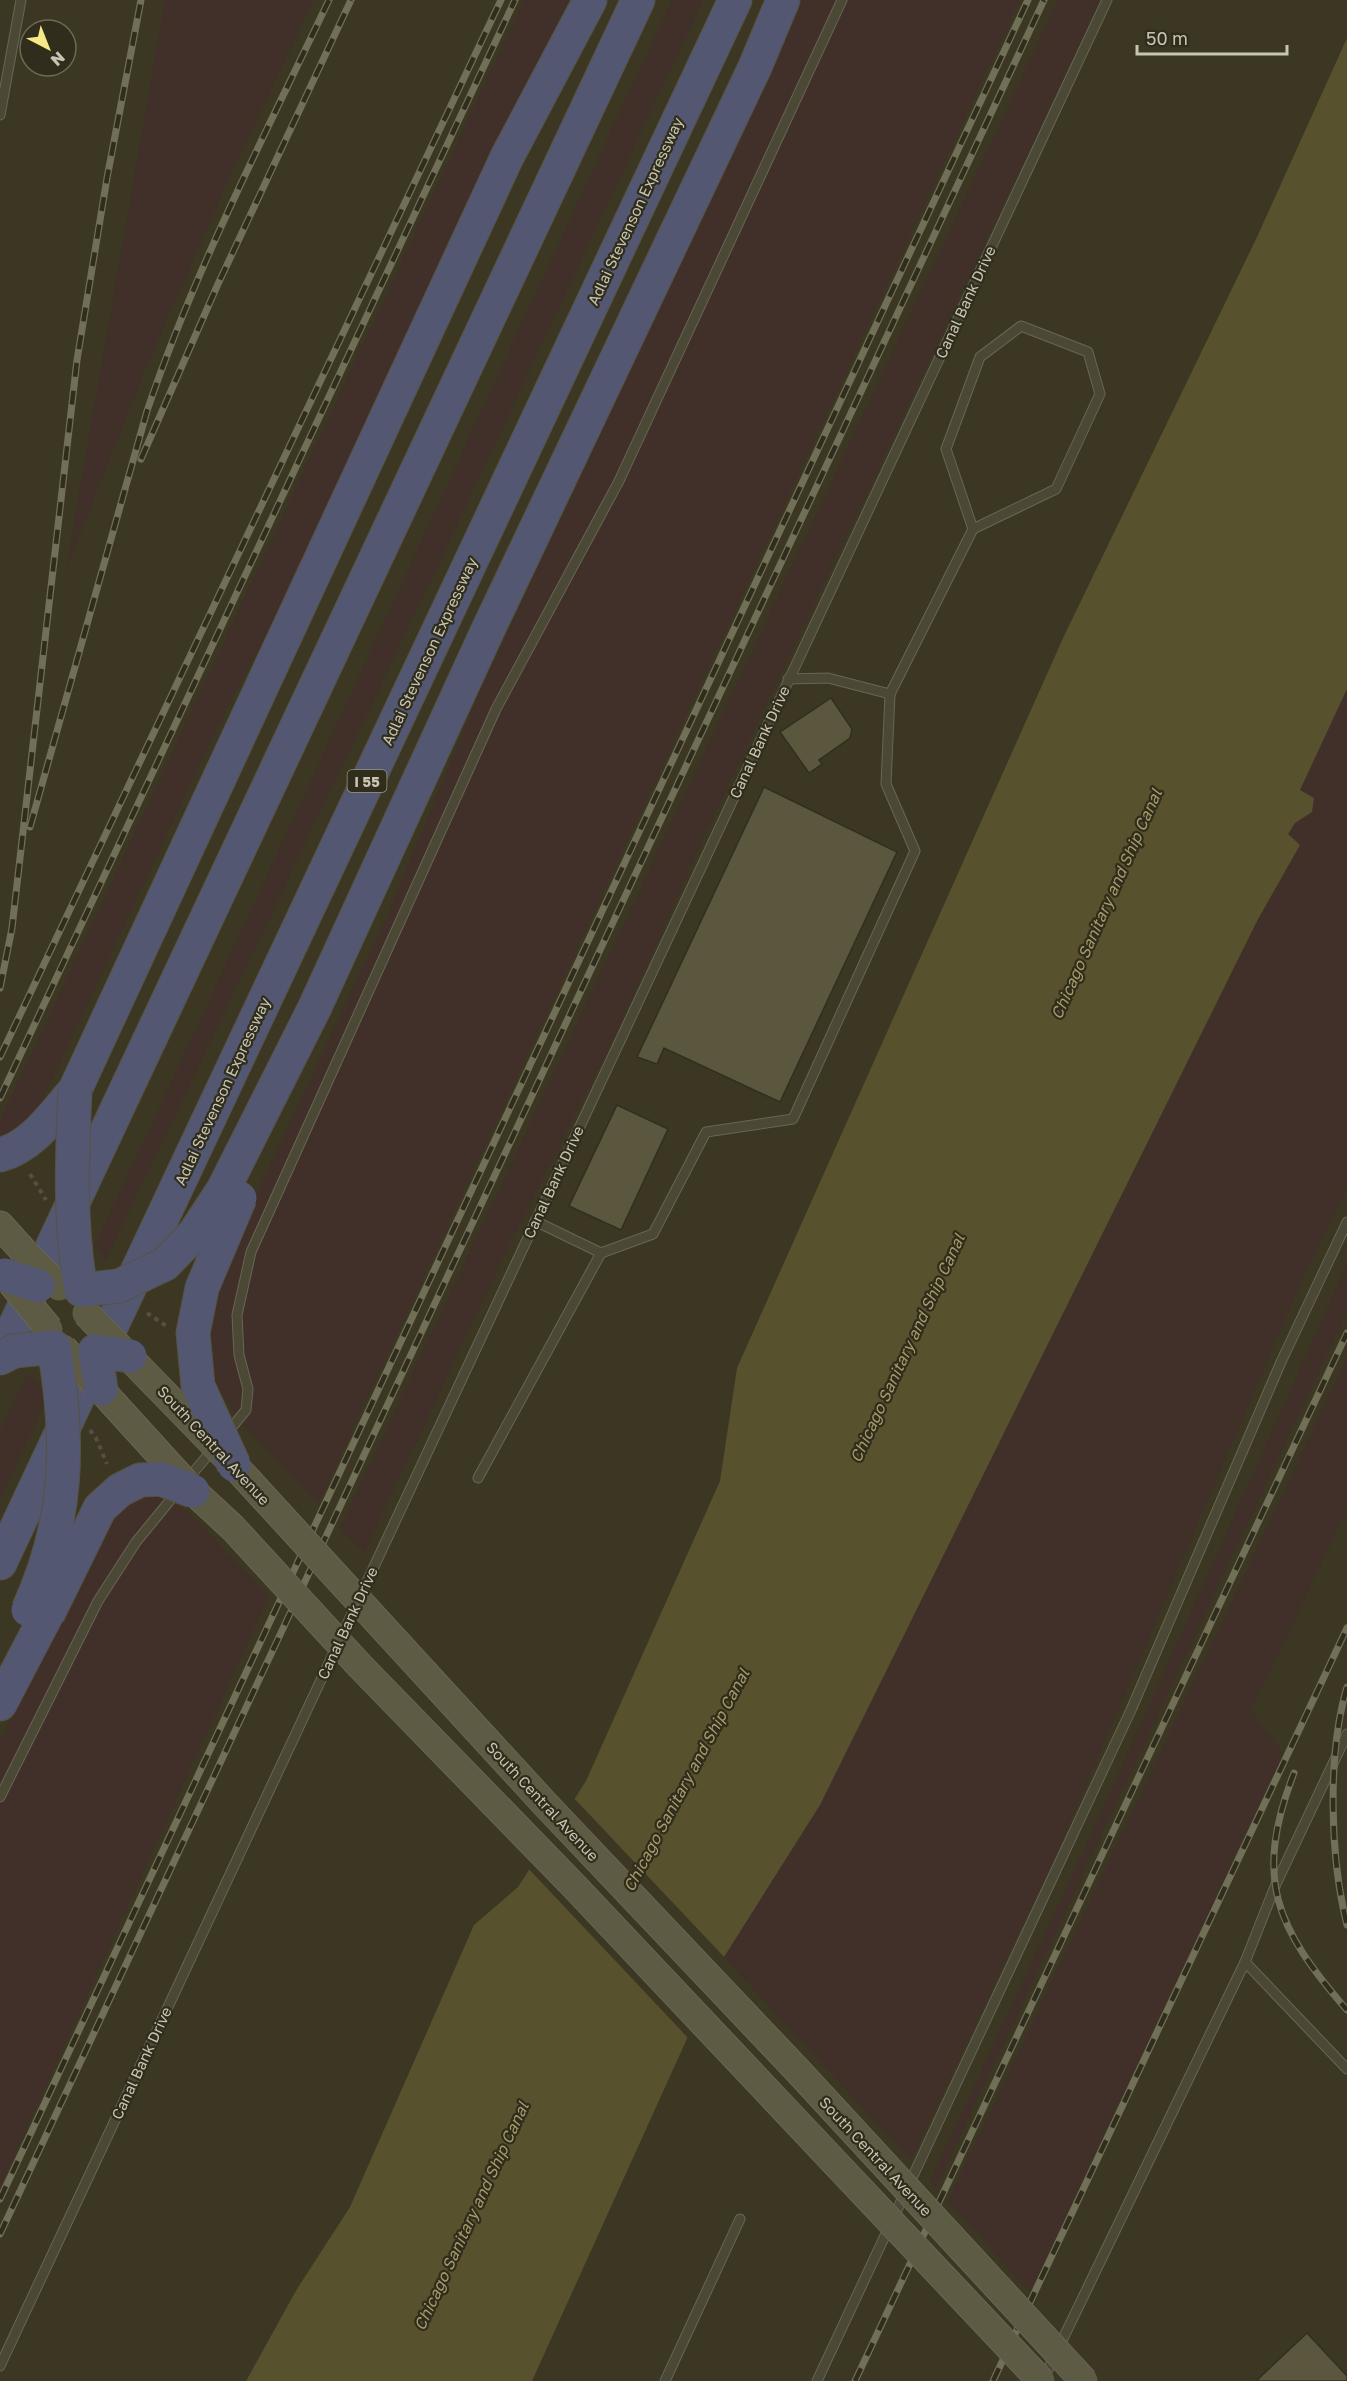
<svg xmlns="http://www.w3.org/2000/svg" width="1347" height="2381" viewBox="0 0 1347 2381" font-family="'Golos Text',sans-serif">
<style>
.green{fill:#403029}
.water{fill:#58512e}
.pier{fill:#3b3723}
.building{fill:#5b573f;stroke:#322f1e;stroke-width:1.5}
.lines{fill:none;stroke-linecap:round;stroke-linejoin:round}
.service-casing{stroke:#696655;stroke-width:11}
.secondary-casing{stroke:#696655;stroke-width:29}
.motorway-casing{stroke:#565342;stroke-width:35}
.path{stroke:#5b4d44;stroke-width:4;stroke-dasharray:4.5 4.5;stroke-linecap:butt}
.service{stroke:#4b4836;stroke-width:9}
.secondary{stroke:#5e5b44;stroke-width:27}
.motorway{stroke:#535771;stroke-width:33}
.rail-casing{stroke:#726f58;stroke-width:7}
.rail{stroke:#302d1c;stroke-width:4.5;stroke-dasharray:14;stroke-linecap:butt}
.secondary-bridge-casing{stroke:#696655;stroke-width:29;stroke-linecap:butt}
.motorway-bridge-casing{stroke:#565342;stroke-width:35;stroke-linecap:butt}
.secondary-bridge{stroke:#5e5b44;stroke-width:27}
.motorway-bridge{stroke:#535771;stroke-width:33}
.labels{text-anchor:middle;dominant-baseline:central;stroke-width:4.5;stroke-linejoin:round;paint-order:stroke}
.shield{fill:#302d1c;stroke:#9a9785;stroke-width:1.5}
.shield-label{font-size:14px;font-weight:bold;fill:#c7c4b2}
.street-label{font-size:15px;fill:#c7c4b2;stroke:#302d1c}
.water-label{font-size:16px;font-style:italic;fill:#a69c6b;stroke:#302d1c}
</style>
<rect width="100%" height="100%" fill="#3b3723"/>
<g class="green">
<polygon points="165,0 314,0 232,171 148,363 66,569"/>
<polygon points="524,0 575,0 324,527 221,719 34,1118 0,1140 0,1121"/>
<path d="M672 0H703L444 553 106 1260 94 1247C289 832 478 415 672 0Z"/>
<polygon points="800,0 1020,0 318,1504 242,1423 217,1388 207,1351 211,1301 252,1203 387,916 481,689 719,181"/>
<polygon points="1058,0 1100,0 702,841 615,1036 509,1245 364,1553 340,1528"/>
<polygon points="1347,689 1347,1187 1294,1298 1057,1853 911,2160 724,1957 820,1805 1257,921 1300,845 1288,835 1295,823 1312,812 1299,790"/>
<polygon points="1347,1264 1347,1312 936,2188 930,2181 1099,1817"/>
<polygon points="1347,1358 1347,1510 1251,1710 1283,1754 1030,2292 948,2201"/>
<polygon points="27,1373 46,1393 46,1401 0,1500 0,1432"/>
<polygon points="145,1494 166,1497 192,1516 269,1596 0,2187 0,1742 105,1519"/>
</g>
<polygon class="water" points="1347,38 1347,689 1300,790 1314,798 1312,812 1295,823 1288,834 1300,845 1257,921 820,1805 724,1957 532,2381 246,2381 297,2289 350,2207 474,1925 518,1887 586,1781 720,1481 737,1368 1064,636 1257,237"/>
<polygon class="pier" points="572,1796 727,1960 690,2040 526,1866"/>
<g class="building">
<polygon points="831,698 852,729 850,738 819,760 822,764 809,773 780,732"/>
<polygon points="764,787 897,852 780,1102 664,1048 657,1064 637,1057"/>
<polygon points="617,1105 668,1129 621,1230 569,1206"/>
<polygon points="1307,2333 1347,2376 1347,2381 1256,2381"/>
</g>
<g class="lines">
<defs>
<g id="service">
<polyline points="0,115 21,0"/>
<polyline points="788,679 828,678 890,694 973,529 946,449 980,357 1021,326 1088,352 1100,394 1056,489 973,529"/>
<polyline points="535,1221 601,1253 653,1234 706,1132 793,1119 915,851 886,784 890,694"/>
<polyline points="227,1433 246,1410 248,1389 239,1355 237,1315 251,1252 496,709 619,481 842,0"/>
<polyline points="478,1478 601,1253"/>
<polyline points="186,1481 214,1448"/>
<polyline points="0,1797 98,1601 136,1542 177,1492"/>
<polyline points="1245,1962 1347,2069"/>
<polyline points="0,2366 1107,0"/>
<polyline points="1043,2380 1245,1962 1276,1884 1347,1734"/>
<polyline points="665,2381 740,2219"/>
<polyline points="817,2381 1131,1710 1281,1362 1347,1222"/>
</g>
<polyline id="secondary" points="0,1225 27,1255"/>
<g id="motorway">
<path d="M0 1155C33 1146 53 1115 75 1090L507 157 590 0"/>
<polyline points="223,1190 315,1007 486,634 755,67 783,0"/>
<polyline points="0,1358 638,0"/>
<polyline points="0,1563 735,0"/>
<polyline points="0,1704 45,1618"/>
</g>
</defs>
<use href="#service" class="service-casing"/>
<use href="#secondary" class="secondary-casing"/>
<use href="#motorway" class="motorway-casing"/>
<g class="path">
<polyline points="30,1174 46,1200"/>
<polyline points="147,1313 168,1327"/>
<polyline points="90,1430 96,1438 107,1464"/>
</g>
<use href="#service" class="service"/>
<use href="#secondary" class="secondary"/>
<use href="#motorway" class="motorway"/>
<defs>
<g id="rail">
<polyline points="141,459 218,284 351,0"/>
<path d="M30 827 147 411C195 269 265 135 329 0"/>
<polyline points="0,988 12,928 77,360 107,178 141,0"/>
<polyline points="0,1057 501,0"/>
<polyline points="0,1098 515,0"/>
<path d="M1347 1687C1327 1754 1330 1858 1347 1925"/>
<path d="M1294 1773C1253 1879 1276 1928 1347 2010"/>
<polyline points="0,2199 1028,0"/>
<polyline points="0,2234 1044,0"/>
<polyline points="855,2381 1347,1333"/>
<polyline points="993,2381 1347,1628"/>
</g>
</defs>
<use href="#rail" class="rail-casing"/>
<use href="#rail" class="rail"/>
<defs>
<g id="secondary-bridge">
<polyline points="27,1255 59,1287"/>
<polyline points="5,1275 49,1329"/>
<polyline points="86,1313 234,1465 545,1804 799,2072 1084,2381"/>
<polyline points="63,1348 193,1491 233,1528 360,1666 574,1886 1041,2381"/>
</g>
<g id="motorway-bridge">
<path d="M75 1090C72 1157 69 1223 81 1290L119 1286 165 1264 194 1234 223 1190"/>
<polyline points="5,1275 38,1286"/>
<path d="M0 1358 14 1351 54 1347C70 1443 69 1520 28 1610"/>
<polyline points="101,1389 95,1351 130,1356"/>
<polyline points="234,1465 198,1386 193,1333 202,1288 240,1198"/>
<polyline points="48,1614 100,1508 120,1490 140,1480 161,1479 193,1491"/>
</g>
</defs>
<use href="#secondary-bridge" class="secondary-bridge-casing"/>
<use href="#motorway-bridge" class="motorway-bridge-casing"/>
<use href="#secondary-bridge" class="secondary-bridge"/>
<use href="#motorway-bridge" class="motorway-bridge"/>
</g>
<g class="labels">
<rect class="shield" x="347.5" y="770" width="39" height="22" rx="4.5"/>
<g class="shield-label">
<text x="367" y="781">I 55</text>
</g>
<g class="street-label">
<text transform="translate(635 211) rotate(-65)">Adlai Stevenson Expressway</text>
<text transform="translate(965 302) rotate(-65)">Canal Bank Drive</text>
<text transform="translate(429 651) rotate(-65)">Adlai Stevenson Expressway</text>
<text transform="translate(759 742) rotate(-65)">Canal Bank Drive</text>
<text transform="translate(222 1091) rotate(-65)">Adlai Stevenson Expressway</text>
<text transform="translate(553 1182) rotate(-65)">Canal Bank Drive</text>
<text transform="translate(214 1445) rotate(47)">South Central Avenue</text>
<text transform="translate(347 1623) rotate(-65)">Canal Bank Drive</text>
<text transform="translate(543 1801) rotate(47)">South Central Avenue</text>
<text transform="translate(141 2063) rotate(-65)">Canal Bank Drive</text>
<text transform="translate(876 2156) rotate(47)">South Central Avenue</text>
</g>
<g class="water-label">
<text transform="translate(1106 904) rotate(-66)">Chicago Sanitary and Ship Canal</text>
<text transform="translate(907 1348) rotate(-65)">Chicago Sanitary and Ship Canal</text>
<text transform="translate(686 1780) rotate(-62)">Chicago Sanitary and Ship Canal</text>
<text transform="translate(471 2216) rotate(-65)">Chicago Sanitary and Ship Canal</text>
</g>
</g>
<g transform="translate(48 48) rotate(138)"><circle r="28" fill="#302d1c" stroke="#6c6958" stroke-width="1.5"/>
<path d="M0-4.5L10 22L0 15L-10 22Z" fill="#f7e987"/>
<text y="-9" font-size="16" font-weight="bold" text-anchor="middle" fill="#c7c4b2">N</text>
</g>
<path d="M1137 45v9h150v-9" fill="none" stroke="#c7c4b2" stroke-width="3"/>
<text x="1146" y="45" font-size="18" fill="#c7c4b2" stroke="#302d1c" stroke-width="4.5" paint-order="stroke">50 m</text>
</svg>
